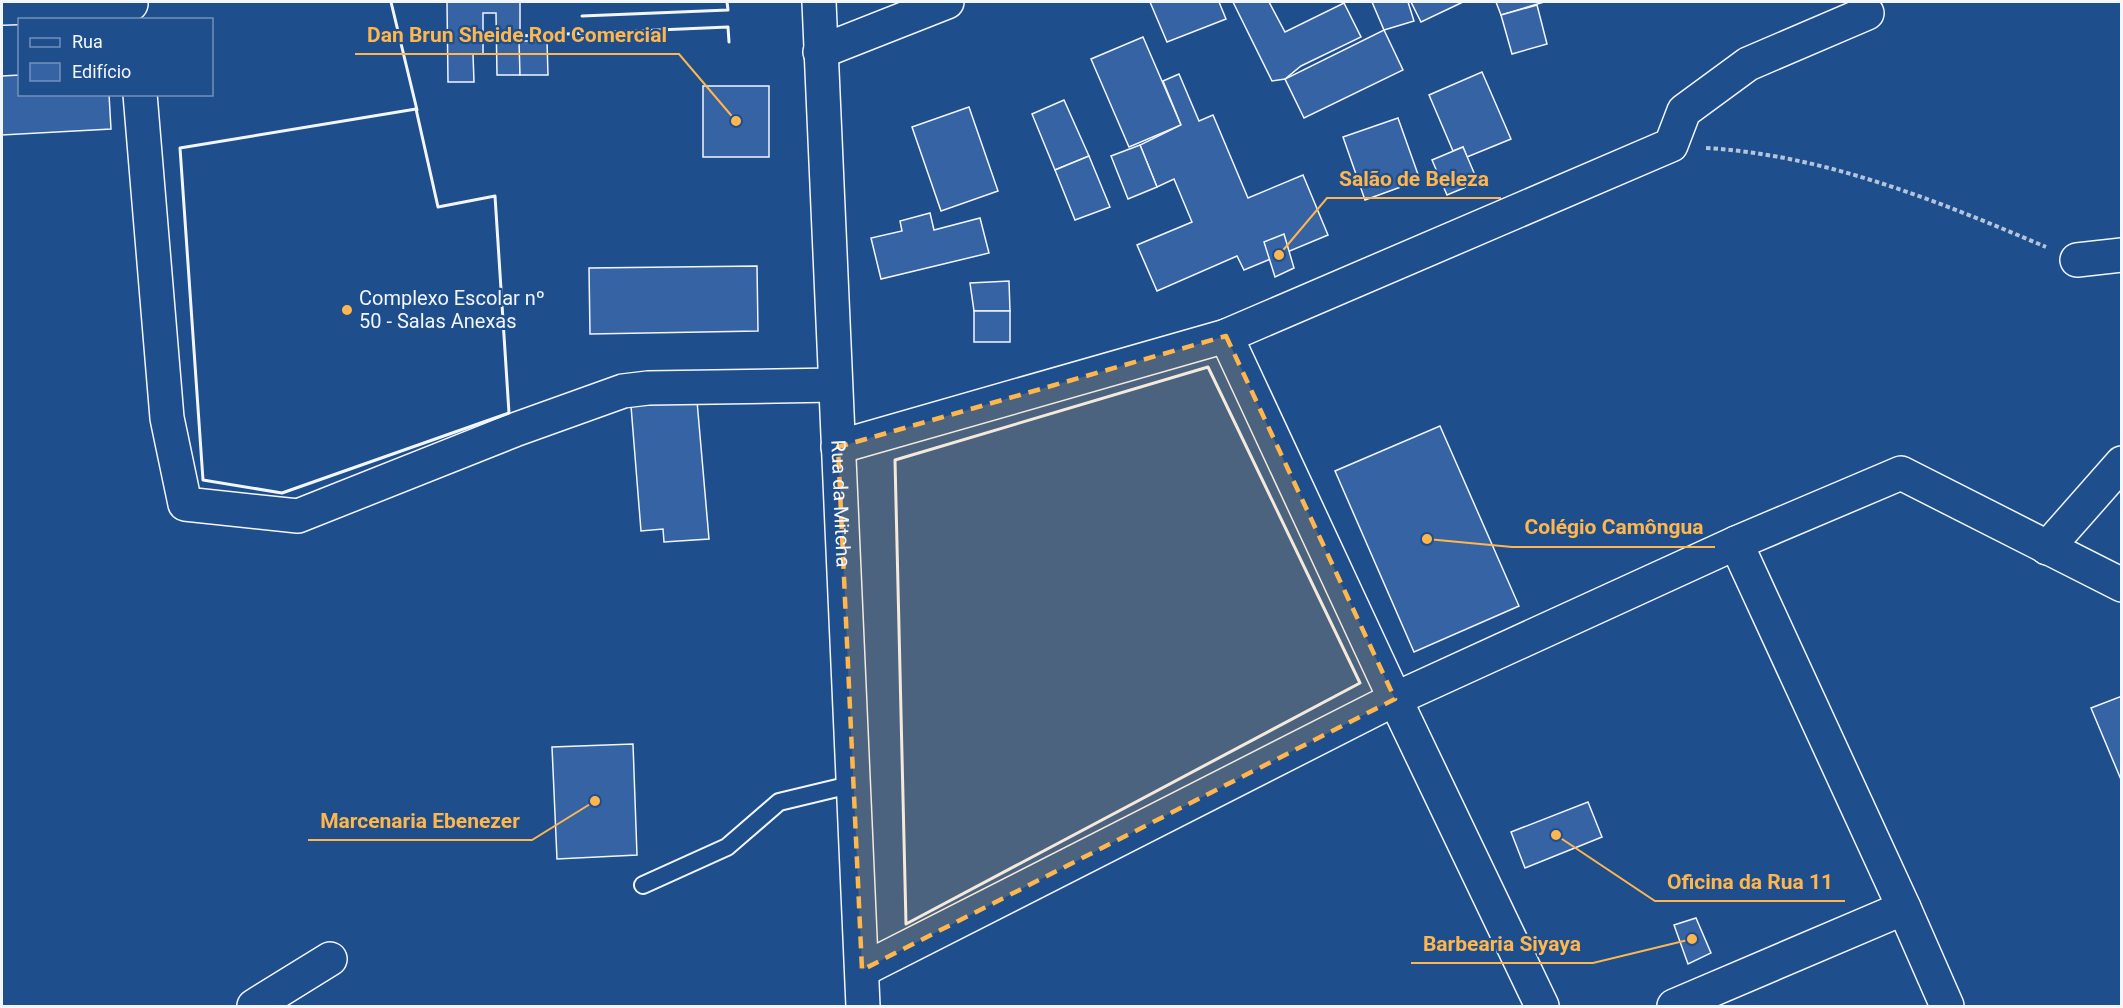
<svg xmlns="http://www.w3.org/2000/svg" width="2123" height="1008" viewBox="0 0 2123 1008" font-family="Roboto,sans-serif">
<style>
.building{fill:#3563a3;stroke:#f2f6ff;stroke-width:1.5}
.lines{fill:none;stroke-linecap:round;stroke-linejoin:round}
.lane-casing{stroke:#f2f6ff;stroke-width:20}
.street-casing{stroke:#f2f6ff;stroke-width:36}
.primary-casing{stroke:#f2f6ff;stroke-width:36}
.path{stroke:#b3c4dc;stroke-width:4;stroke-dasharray:4.5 3;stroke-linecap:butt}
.lane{stroke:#1f4e8c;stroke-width:16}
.street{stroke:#1f4e8c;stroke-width:33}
.primary{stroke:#1f4e8c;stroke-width:33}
.wall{stroke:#f2f6ff;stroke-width:3}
.marked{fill:#ffb74d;fill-opacity:0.2;stroke:#ffb74d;stroke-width:4.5;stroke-dasharray:12 8;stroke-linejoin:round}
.poi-dot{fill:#ffb74d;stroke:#1f4e8c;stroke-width:2}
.labels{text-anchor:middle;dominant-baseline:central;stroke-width:4.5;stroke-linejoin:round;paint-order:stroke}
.poi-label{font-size:20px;fill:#f2f6ff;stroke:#1f4e8c;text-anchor:start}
.street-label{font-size:20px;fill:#f2f6ff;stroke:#1f4e8c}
.leader{fill:none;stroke:#ffb74d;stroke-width:2}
.callout-dot{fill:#ffb74d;stroke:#1f4e8c;stroke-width:2}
.callout-label{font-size:21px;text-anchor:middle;font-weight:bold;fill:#ffb74d;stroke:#1f4e8c;stroke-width:4.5;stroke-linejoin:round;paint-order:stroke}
</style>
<rect width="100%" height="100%" fill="#1f4e8c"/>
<g class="building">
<polygon points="447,2 520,2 520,75 497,75 496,13 483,13 483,54 473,54 474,82 448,82"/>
<polygon points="1150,2 1219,2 1226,19 1167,42"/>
<polygon points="1233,2 1269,2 1285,32 1344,3 1361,37 1301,66 1285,79 1272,81"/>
<polygon points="1372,2 1408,2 1414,21 1384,30"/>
<polygon points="1411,2 1463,2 1421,22"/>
<polygon points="1496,2 1544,2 1501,15"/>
<polygon points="1537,5 1547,44 1512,54 1501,15"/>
<polygon points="1384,30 1403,70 1304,118 1285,79"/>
<polygon points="1143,37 1181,125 1129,147 1091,59"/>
<polygon points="519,41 547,41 548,75 520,75"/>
<polygon points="1482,72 1511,139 1467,157 1463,147 1453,151 1429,95"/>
<polygon points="1179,74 1199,121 1213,115 1248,198 1303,175 1328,235 1244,270 1237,256 1157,291 1137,245 1192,222 1174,179 1157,187 1140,145 1181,125 1163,81"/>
<polygon points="20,75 20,94 109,94 111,129 2,135 2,76"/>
<rect x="703" y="86" width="66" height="71"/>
<polygon points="1064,100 1089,156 1055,170 1032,114"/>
<polygon points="969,107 998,191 941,211 912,127"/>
<polygon points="1398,118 1420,180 1365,200 1343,137"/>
<polygon points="1140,145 1157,187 1128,199 1111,156"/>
<polygon points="1463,147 1478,182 1447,195 1432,160"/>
<polygon points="1089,156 1110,207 1075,220 1055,170"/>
<polygon points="930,213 934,230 980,218 989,253 881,279 871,238 902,231 900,221"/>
<polygon points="1284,234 1294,268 1275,277 1264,242"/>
<polygon points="757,266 758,331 590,334 589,268"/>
<polygon points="1009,281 1010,311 974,311 970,283"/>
<rect x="974" y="311" width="36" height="31"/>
<polygon points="697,401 709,539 664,542 663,529 641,531 631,406"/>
<polygon points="1440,426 1519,606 1414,652 1335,471"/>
<polygon points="2122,696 2122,782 2091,708"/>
<polygon points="633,744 637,855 557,859 552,747"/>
<polygon points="1588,802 1602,837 1525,868 1511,832"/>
<polygon points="1696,918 1711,953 1688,964 1674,925"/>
</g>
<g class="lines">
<defs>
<polyline id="lane" points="643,885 727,847 779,802 854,784"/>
<g id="street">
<polyline points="2,8 131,4"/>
<polyline points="820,52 947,2"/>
<polyline points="140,94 167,418 185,504 298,516 517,429 623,391 648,388 835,385"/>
<polyline points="2077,260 2122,255"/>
<polyline points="1226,336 1395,699 1542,1006"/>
<polyline points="838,447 1226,336 1671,145 1684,111 1748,64 1867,13"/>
<polyline points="1736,543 1904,908 1947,1006"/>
<polyline points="2047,548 2122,463"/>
<polyline points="862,970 1395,699 1736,543 1901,473 2122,585"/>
<polyline points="254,1006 330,959"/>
<polyline points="1674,1006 1904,908"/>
</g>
<g id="primary">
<path id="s1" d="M819 2 863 1006"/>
</g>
</defs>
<use href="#lane" class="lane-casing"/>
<use href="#street" class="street-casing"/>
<use href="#primary" class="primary-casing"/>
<path class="path" d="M1706 148C1825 155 1938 201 2046 247"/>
<use href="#lane" class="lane"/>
<use href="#street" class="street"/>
<use href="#primary" class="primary"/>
<g class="wall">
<polyline points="391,2 417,110"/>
<polyline points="582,16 728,10 727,2"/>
<polyline points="519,36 728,27 729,42"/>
<polygon points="416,109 438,207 495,196 509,413 282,493 203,480 180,148"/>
<polygon points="1208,367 1360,683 906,924 895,460"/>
</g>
</g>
<path class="marked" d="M1226 336 1395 699 862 970 838 447Z"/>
<circle class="poi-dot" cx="347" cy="310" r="6"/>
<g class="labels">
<g class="poi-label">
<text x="359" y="298">Complexo Escolar nº<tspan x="359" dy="23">50 - Salas Anexas</tspan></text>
</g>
<g class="street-label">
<text stroke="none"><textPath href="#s1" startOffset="502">Rua da Mitcha</textPath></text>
</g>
</g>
<path class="leader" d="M736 121L679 54H355M1279 255L1327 198H1501M1427 539L1512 547H1715M595 801L532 840H308M1556 835L1655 901H1845M1692 939L1593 963H1411"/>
<g class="callout-dot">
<circle cx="736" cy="121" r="6"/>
<circle cx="1279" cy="255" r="6"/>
<circle cx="1427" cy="539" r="6"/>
<circle cx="595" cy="801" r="6"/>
<circle cx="1556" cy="835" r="6"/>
<circle cx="1692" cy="939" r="6"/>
</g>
<g class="callout-label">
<text x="517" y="42">Dan Brun Sheide Rod Comercial</text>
<text x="1414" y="186">Salão de Beleza</text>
<text x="1614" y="534">Colégio Camôngua</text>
<text x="420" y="828">Marcenaria Ebenezer</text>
<text x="1750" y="889">Oficina da Rua 11</text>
<text x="1502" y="951">Barbearia Siyaya</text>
</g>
<rect width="2123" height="1008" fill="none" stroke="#f2f6ff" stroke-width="6"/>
<rect x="18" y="18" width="195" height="78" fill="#1f4e8c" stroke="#7391ba" stroke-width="1.5"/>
<rect x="30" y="38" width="30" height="9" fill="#1f4e8c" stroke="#7391ba" stroke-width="1.5"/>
<text x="72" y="48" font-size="18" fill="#f2f6ff">Rua</text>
<rect x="30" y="63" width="30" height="18" fill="#3563a3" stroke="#7391ba" stroke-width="1.5"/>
<text x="72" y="78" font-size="18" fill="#f2f6ff">Edifício</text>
</svg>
